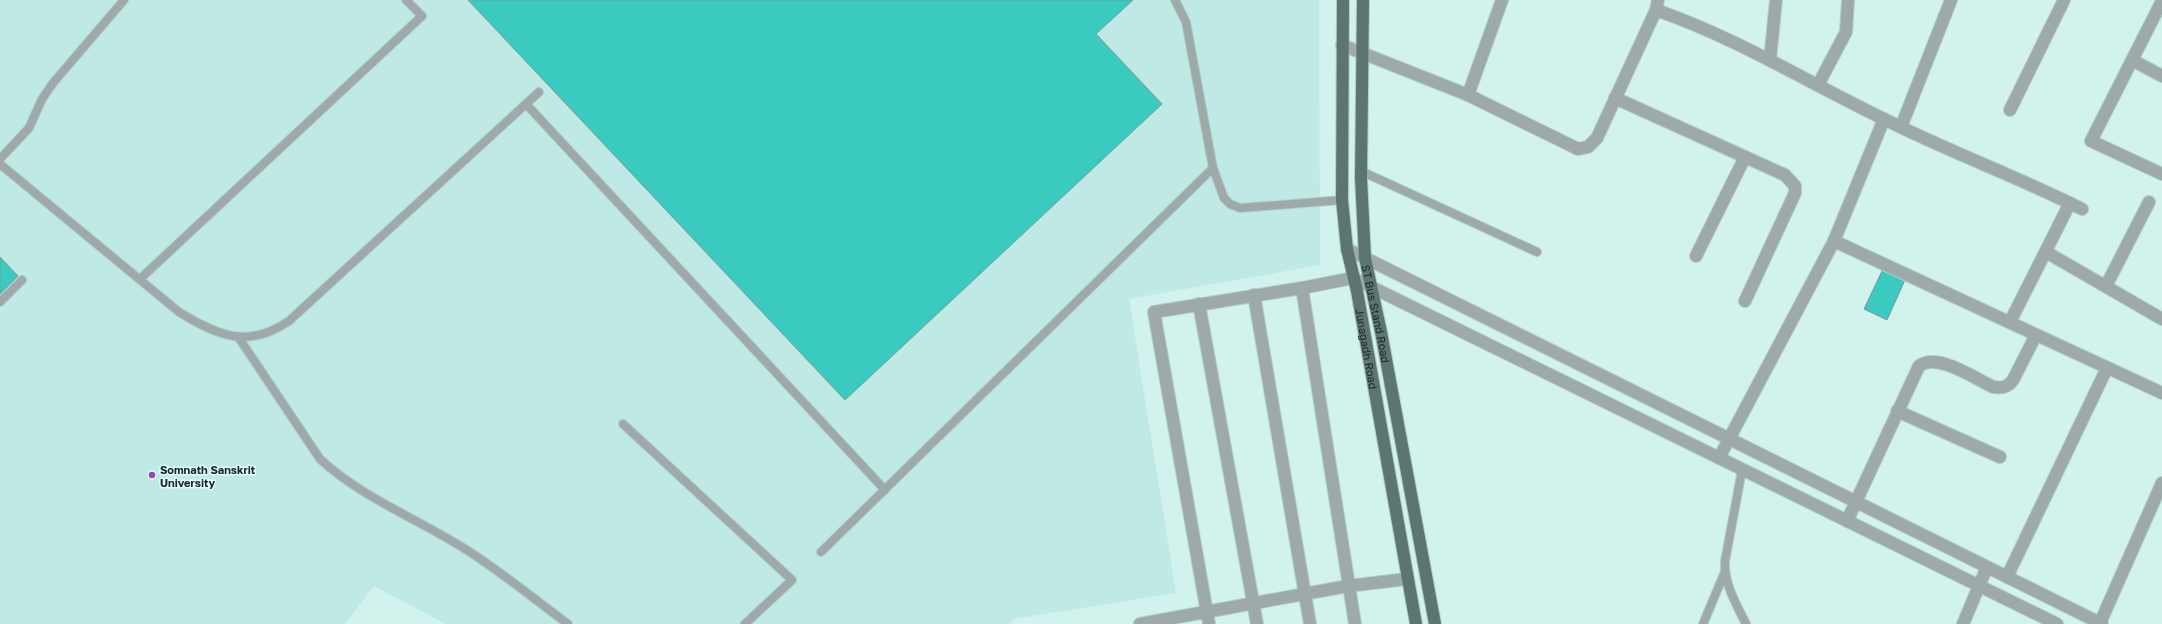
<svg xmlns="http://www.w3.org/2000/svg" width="2162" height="624" viewBox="0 0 2162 624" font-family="'Golos Text',sans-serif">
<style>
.built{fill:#bfe9e4}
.building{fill:#3bcac0;stroke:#7c9996}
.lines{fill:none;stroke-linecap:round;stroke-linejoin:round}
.service-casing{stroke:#b1ceca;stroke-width:10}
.minor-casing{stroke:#b1ceca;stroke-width:14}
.tertiary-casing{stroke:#b1ceca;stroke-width:14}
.primary-casing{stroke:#b1ceca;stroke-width:14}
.service{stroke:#9daaa9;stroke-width:8}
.minor{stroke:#9daaa9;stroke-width:12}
.tertiary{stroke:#9daaa9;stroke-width:12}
.primary{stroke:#5d7572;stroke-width:12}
.poi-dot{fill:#9c44b0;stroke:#dffffb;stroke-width:1.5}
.labels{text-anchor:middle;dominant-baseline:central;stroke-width:3;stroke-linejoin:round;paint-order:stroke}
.street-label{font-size:11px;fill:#1c2827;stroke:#dffffb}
.poi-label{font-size:11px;font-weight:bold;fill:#1c2827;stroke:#dffffb;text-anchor:start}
</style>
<rect width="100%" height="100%" fill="#d2f2ee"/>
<polygon class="built" points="0,0 1319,0 1320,265 1129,299 1176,593 1013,619 1011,624 446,624 374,586 345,624 0,624"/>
<g class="building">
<polygon points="468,0 1133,0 1096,34 1162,104 845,400"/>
<polygon points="0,257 18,276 0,294"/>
<polygon points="1883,269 1905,280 1887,320 1864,309"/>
</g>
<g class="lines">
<defs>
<g id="service">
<polyline points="1175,0 1186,22 1213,168 1224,198 1230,204 1240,208 1342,200"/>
<polyline points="526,104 885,490"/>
<polyline points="0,159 29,128 42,99 53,83 124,0"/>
<path d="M0 164 179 312C218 336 248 349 289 321L539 92"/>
<polyline points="1361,171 1537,252"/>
<polyline points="140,279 422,16 406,0"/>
<polyline points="0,302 22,280"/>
<path d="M239 338 320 459C360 496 411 516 457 544 496 567 531 597 568 624"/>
<polyline points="623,424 792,580 745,624"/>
<path d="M1742 470 1725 561C1724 585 1736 603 1746 624"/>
<polyline points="821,552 1213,168"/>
<polyline points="1703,624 1724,574"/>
</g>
<g id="minor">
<polyline points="2162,1 2091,141 2162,174"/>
<path d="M1656 10C1737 38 1809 83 1886 120 1950 152 2018 177 2082 209"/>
<polyline points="1342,45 1468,95 1578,149 1588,147 1597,138 1656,10 1658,0"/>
<polyline points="1770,60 1776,0"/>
<polyline points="2132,60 2162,76"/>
<polyline points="1818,85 1846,32 1848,0"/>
<polyline points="1468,95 1502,0"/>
<polyline points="1615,98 1785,175 1795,186 1795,193 1745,301"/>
<polyline points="2010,110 2064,0"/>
<polyline points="1901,127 1951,0"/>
<polyline points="1834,241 2162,393"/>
<polyline points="2046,252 2162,319"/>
<polyline points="1696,256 1745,157"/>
<polyline points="2106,286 2149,202"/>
<polyline points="1302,288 1355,624"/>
<polyline points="1254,295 1310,624"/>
<polyline points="1199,304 1257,624"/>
<polyline points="2010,322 2070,203"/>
<polyline points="1897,411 2000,457"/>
<polyline points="1719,458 1834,241 1884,119"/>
<path d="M1847 521 1919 366C1937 352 1974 378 1993 387 2002 388 2007 388 2013 380L2036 335"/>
<polyline points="2007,577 2107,368"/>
<polyline points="2100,623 2162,483"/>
<polyline points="1140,624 1348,586 1407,579"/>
<polyline points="1209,624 1154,312 1302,288 1353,278"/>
<polyline points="1963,624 1987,567"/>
</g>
<g id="tertiary">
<polyline points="1347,249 2102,624"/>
<polyline points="1353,278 2057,624"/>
</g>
<g id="primary">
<path id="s1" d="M1343 0 1342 200 1347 249 1357 291 1416 624"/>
<path id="s2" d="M1363 0 1361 178 1365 258 1381 332 1435 624"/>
</g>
</defs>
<use href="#service" class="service-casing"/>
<use href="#minor" class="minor-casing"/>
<use href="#tertiary" class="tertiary-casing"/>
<use href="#primary" class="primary-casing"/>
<use href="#service" class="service"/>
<use href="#minor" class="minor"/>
<use href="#tertiary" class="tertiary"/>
<use href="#primary" class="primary"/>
</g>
<circle class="poi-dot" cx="152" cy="475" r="4"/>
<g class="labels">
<g class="street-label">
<text stroke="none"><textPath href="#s2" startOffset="315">ST Bus Stand Road</textPath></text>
<text stroke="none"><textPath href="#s1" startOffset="351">Junagadh Road</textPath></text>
</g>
<g class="poi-label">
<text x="160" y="469">Somnath Sanskrit<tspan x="160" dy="13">University</tspan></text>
</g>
</g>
</svg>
